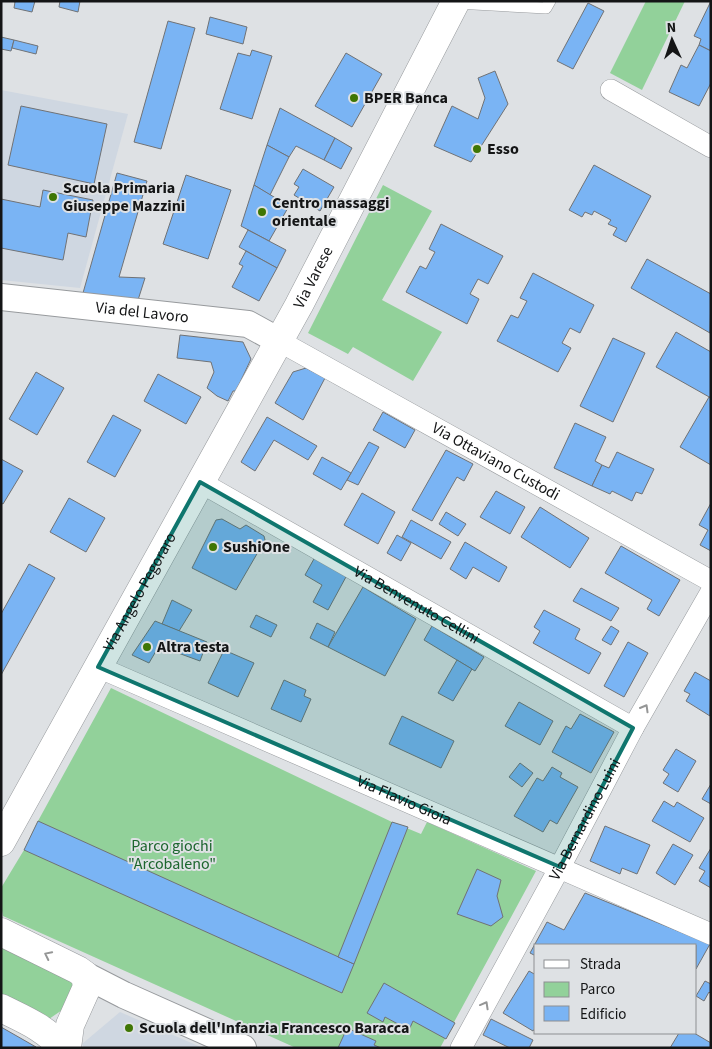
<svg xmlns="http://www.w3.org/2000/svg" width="712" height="1049" viewBox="0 0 712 1049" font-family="'Source Sans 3',sans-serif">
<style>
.built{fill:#cfd7e1}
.green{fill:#92d19a}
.building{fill:#7ab4f4;stroke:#707275}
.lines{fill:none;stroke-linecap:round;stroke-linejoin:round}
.service-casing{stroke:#979a9d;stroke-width:12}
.minor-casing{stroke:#979a9d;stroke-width:22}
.tertiary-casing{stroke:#979a9d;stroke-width:28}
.secondary-casing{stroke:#979a9d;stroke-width:29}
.service{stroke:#fff;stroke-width:11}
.minor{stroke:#fff;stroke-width:21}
.tertiary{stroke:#fff;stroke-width:26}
.secondary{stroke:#fff;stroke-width:28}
.oneway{stroke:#959696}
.marked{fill:#0f766e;fill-opacity:0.2;stroke:#0f766e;stroke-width:4;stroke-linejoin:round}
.poi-dot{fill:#3f7604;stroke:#dee1e4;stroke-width:2}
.labels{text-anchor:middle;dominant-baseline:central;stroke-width:4;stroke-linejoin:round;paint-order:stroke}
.poi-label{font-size:16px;font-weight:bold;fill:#141516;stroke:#dee1e4;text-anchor:start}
.street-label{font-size:16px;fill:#141516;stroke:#dee1e4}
.park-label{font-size:16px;fill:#1c662e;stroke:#dee1e4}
</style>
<rect width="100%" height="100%" fill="#dee1e4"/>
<g class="built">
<polygon points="1,90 128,114 80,288 1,280"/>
<polygon points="120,1012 203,1048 84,1048 82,1044"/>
</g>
<g class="green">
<polygon points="646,1 685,1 642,90 610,73"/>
<polygon points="383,185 432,211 382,300 442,332 413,381 353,347 348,354 308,333"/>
<polygon points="111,688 392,822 421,834 427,822 536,871 440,1048 296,1048 3,916 1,905 1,888 24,850 38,821"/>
<polygon points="1,940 77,982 68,1006 49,1019 1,996"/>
</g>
<g class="building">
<polygon points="12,1 35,1 32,12 14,8 15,2"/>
<polygon points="60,1 80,1 78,12 59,7"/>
<polygon points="711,1 711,51 699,45 701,39 694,36"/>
<polygon points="588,3 604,11 573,69 557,61"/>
<polygon points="210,17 247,27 243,44 206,34"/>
<polygon points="168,21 195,28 161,149 134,142"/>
<polygon points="1,37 14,40 11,51 1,49"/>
<polygon points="14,40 38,46 36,54 12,48"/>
<polygon points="699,45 711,51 711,83 699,106 669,92 681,65 687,68"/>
<polygon points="252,50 272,56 252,119 220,109 238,53 250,56"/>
<polygon points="346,53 382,74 352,127 315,106"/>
<polygon points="495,71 508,104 471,162 434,146 452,106 478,119 485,98 478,78"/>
<polygon points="21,106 107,124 94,184 8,165"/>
<polygon points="280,108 335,138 324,160 296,146 289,157 267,145"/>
<polygon points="335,138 352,148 341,169 324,160"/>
<polygon points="267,145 289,157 270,195 254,185"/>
<polygon points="594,165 651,196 626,242 613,235 617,228 608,224 611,220 594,211 592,215 585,212 582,217 569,210"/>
<polygon points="303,169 334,187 320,211 294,195 299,187 294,184"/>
<polygon points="117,173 147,181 119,277 145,278 138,300 83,293"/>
<polygon points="186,175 231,190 208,259 163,244"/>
<polygon points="254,185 289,206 269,241 241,226"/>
<polygon points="43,190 93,200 86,237 68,233 63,260 1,248 1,199 40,207"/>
<polygon points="441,224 503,256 488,284 478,279 470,294 479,299 467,324 406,292 420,266 426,269 435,252 429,249"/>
<polygon points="248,230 286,250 277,268 239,247"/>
<polygon points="246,251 277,268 259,301 232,287 243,266 239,264"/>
<polygon points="647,259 711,294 710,333 631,288"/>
<polygon points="533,273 594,305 580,333 570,328 562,343 571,348 558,372 497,341 511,315 518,318 527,301 520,298"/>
<polygon points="676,332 711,352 711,398 656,367"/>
<polygon points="180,335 243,342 251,359 236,391 233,391 228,401 217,396 207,388 214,372 211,362 177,358"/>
<polygon points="613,338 645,353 613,422 580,406"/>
<polygon points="306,368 325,378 303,420 275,403 293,372"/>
<polygon points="36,372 64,388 37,435 9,419"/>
<polygon points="158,374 201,397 186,424 144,401"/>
<polygon points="709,397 711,398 711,465 680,447"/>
<polygon points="383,412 415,430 405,448 373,430"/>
<polygon points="113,415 141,430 115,477 87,462"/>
<polygon points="267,417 317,446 308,460 274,440 255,471 241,462"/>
<polygon points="575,423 606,437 595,461 602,465 592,486 554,468"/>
<polygon points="369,442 379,447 358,485 347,480"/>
<polygon points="446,450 473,464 464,481 457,477 432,521 412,510"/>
<polygon points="617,452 654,469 642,494 636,492 632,501 612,491 610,494 592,486 602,465 609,468"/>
<polygon points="322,457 351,473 341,490 313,474"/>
<polygon points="1,459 23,471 3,504 1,503"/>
<polygon points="496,491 525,507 510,534 480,517"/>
<polygon points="362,493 395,512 378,544 344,525"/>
<polygon points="69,498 105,518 86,552 50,532"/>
<polygon points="711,503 711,551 700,545 708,530 699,525"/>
<polygon points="540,507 589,538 570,568 521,537"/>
<polygon points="446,512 466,524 458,536 439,524"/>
<polygon points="222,519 240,529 246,525 264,536 265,540 236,590 192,568 216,520"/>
<polygon points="411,520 451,542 441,559 402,537"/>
<polygon points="397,535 411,543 401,561 387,553"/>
<polygon points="465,542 507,567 499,582 473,567 466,579 450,569"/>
<polygon points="621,546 680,580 659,616 647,609 652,600 605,573"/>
<polygon points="315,557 347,575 328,610 313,602 322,585 305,575"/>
<polygon points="29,564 55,578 1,675 1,614"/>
<polygon points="363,587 416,619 385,676 328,647"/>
<polygon points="581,588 619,608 611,621 573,601"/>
<polygon points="172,600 192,610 179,631 162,624"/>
<polygon points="544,610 580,629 575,639 601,653 589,674 533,643 540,631 534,627"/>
<polygon points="256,615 277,625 271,637 250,627"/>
<polygon points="155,621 207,642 200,661 159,646 149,663 132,655"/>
<polygon points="317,623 335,632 328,647 310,638"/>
<polygon points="432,626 484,657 475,671 424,640"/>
<polygon points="611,626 619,631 611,645 602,640"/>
<polygon points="628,642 648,653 624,697 604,686"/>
<polygon points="224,650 254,663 238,697 208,683"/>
<polygon points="457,660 472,669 453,701 438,693"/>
<polygon points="695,672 711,681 710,716 686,701 690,694 684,691"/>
<polygon points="284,680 306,690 304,696 311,699 301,722 271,709"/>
<polygon points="519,702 553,721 540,745 505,726"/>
<polygon points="580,714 614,732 591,773 552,752 566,726 571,729"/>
<polygon points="402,716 454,741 441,768 389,744"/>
<polygon points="676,749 696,761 678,792 663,783 669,774 663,770"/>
<polygon points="520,763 533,773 522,787 509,777"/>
<polygon points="552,767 562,773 560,777 578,787 557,824 550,820 543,832 514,816 537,778 543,781"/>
<polygon points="711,784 711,804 702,799"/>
<polygon points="664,801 674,807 677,802 704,818 690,842 652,821"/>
<polygon points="38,821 354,964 342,993 24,850"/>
<polygon points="392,822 408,827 354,964 338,957"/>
<polygon points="605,826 650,845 637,874 622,868 620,874 590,861"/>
<polygon points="673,844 693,855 675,885 656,873"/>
<polygon points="711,848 711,888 699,881 705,871 699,868"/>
<polygon points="477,869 501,880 497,896 503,917 491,926 457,914"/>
<polygon points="585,893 710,944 696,969 696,945 536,945 536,956 530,953 547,922 564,930"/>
<polygon points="529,971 536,975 536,1027 533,1031 503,1013"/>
<polygon points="705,981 711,984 711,994 709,992 704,1001 696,996"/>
<polygon points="384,983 455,1023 446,1039 413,1021 409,1030 385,1017 383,1022 367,1013"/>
<polygon points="491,1019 533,1040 529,1048 510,1048 483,1035"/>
<polygon points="1,1027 36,1047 1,1048"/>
<polygon points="347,1028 376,1041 374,1045 381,1048 338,1048"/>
<polygon points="679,1033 694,1033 711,1043 711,1048 670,1048"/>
</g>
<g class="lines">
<defs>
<polyline id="service" points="456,3 546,8 550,1"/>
<g id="minor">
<polyline points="611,90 711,147"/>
<path id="s1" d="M279 341 711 581"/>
<path id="s2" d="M200 482 633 728"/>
<path id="s3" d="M98 667 711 934"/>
<path id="s4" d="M461 1048 560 867 633 728 711 592"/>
</g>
<g id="tertiary">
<path id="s5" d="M1 297 248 324 279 341"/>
<polyline points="85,975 124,995 243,1048"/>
</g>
<g id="secondary">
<path id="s6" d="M1 842 299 305 456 1"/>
<polyline points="1,932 78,970 85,975 87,987 70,1025 67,1048"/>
<path d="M1 1008C23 1019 46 1028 62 1048"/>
</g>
</defs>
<use href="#service" class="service-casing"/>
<use href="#minor" class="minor-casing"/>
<use href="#tertiary" class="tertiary-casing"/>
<use href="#secondary" class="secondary-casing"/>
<use href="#service" class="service"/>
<use href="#minor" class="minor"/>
<use href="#tertiary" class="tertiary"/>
<use href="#secondary" class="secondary"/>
</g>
<defs><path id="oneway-chevron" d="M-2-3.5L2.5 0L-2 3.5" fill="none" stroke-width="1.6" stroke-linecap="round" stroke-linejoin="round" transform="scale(1.25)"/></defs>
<g class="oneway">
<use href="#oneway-chevron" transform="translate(645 708) rotate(-60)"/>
<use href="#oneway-chevron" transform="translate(48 955) rotate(-154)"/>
<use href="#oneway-chevron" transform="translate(485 1005) rotate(-61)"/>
</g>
<path class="marked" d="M200 482 633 728 560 867 98 667Z"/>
<g class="poi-dot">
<circle cx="354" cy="98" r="5"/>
<circle cx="477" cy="149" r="5"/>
<circle cx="53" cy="197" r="5"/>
<circle cx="262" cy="212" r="5"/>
<circle cx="213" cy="547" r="5"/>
<circle cx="147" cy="647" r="5"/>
<circle cx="129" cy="1028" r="5"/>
</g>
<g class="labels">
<g class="poi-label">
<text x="364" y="98">BPER Banca</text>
<text x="487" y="149">Esso</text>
<text x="63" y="188">Scuola Primaria<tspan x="63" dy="18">Giuseppe Mazzini</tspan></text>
<text x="272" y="203">Centro massaggi<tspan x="272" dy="18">orientale</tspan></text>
<text x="223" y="547">SushiOne</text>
<text x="157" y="647">Altra testa</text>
<text x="139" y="1028">Scuola dell'Infanzia Francesco Baracca</text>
</g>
<g class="street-label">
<text stroke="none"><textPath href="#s6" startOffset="645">Via Varese</textPath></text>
<text stroke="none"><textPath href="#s5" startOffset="142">Via del Lavoro</textPath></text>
<text stroke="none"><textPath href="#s1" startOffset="248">Via Ottaviano Custodi</textPath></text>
<text stroke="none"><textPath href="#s6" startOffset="286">Via Angelo Pegoraro</textPath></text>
<text stroke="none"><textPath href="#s2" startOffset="249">Via Benvenuto Cellini</textPath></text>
<text stroke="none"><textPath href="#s3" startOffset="334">Via Flavio Gioia</textPath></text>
<text stroke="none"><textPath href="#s4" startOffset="260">Via Bernardino Luini</textPath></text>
</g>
<g class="park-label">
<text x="172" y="846">Parco giochi<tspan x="172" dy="18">"Arcobaleno"</tspan></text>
</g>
</g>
<rect width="712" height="1049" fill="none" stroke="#141516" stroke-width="5"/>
<rect x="534" y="944" width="162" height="90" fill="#dee1e4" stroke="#8d8f92"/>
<rect x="544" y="960" width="25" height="8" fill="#ffffff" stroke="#8d8f92"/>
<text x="580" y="969" font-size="15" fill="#141516">Strada</text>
<rect x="544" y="982" width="25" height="15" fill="#92d19a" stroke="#8d8f92"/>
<text x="580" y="994" font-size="15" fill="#141516">Parco</text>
<rect x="544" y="1006" width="25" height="15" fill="#7ab4f4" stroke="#8d8f92"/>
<text x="580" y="1019" font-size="15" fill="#141516">Edificio</text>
<g transform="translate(672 40) rotate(357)" stroke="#dee1e4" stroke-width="4" paint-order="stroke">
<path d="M0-4L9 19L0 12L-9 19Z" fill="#141516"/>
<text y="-8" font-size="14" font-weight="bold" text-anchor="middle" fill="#141516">N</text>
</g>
</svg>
